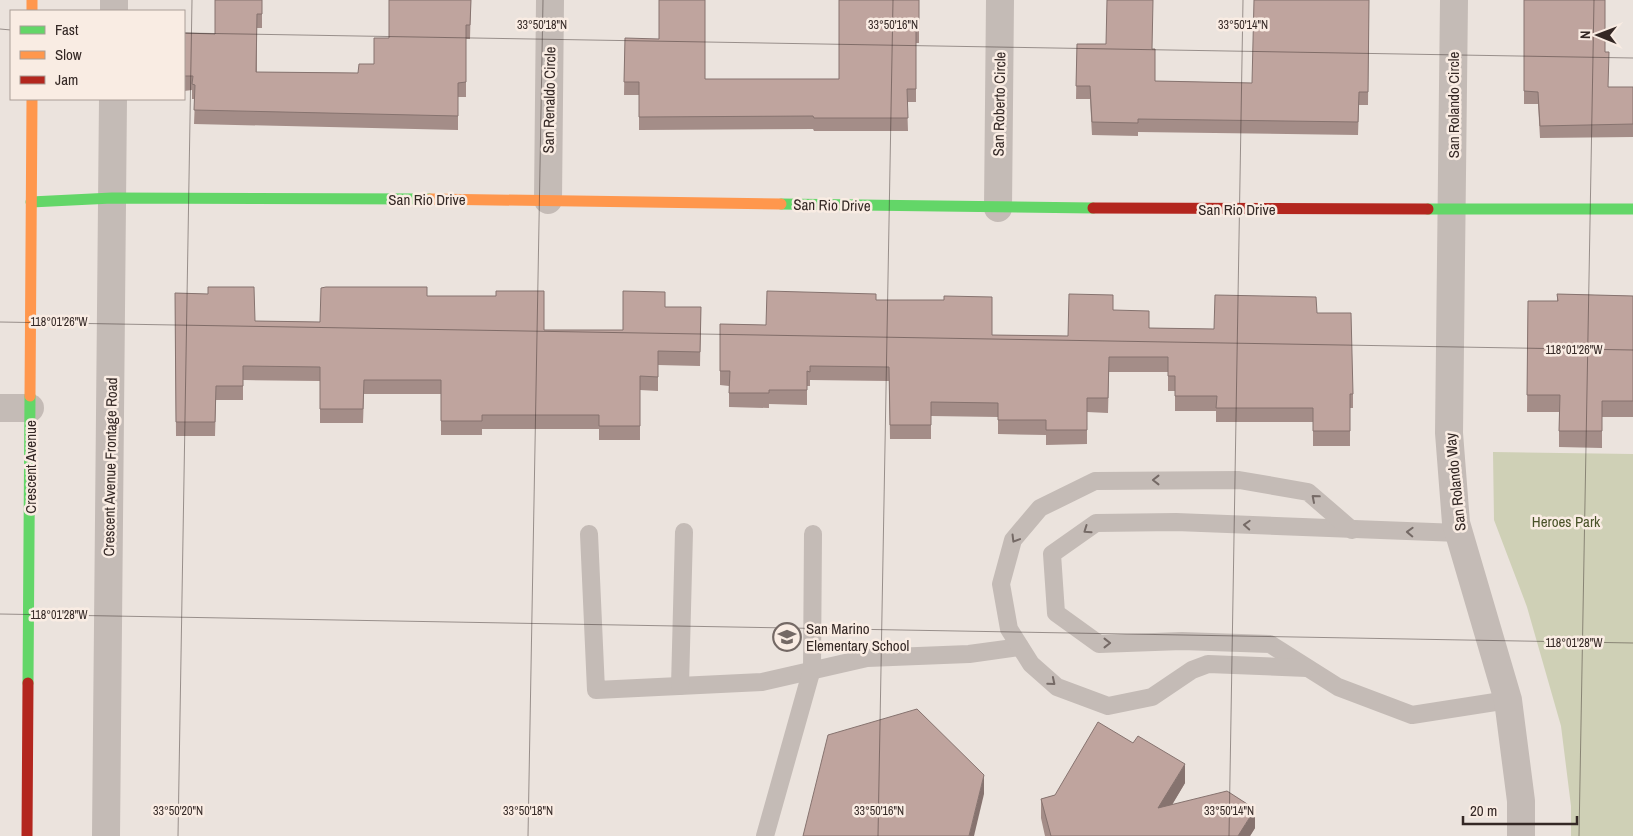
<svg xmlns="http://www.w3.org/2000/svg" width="1633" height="836" viewBox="0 0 1633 836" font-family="'Archivo Narrow',sans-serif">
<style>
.green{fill:#cfd0b6}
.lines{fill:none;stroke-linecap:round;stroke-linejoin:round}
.lane{stroke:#c4bbb6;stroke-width:18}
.street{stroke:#c4bbb6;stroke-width:28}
.fast{stroke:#63d668;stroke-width:11}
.slow{stroke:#ff974d;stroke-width:11}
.jam{stroke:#b3261e;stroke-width:11}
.wall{fill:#a48d88}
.shaded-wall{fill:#86736f}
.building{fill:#bfa49e;stroke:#86736f}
.oneway{stroke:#756a66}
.ticks{fill:none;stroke:#342825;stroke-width:1;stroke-opacity:0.45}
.labels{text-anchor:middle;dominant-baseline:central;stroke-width:5;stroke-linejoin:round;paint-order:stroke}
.street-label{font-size:15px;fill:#342825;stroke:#f9ece3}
.park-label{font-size:15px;fill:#495229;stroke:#f9ece3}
.poi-label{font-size:15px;fill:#342825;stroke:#f9ece3;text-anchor:start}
.ticks-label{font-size:12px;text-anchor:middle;fill:#342825;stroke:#f9ece3;stroke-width:5;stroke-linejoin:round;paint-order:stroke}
</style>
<rect width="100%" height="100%" fill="#ebe3dd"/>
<polygon class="green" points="1493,452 1633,454 1633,836 1571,836 1571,806 1561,726 1527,607 1494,520"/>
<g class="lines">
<g class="lane">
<polyline points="1459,533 1176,522 1096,523 1052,554 1056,613 1099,644 1182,641 1270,644 1338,687 1412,715 1508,700"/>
<polyline points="589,534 596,690 762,682 867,658 969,654 1020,647"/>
<polyline points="1307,668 1208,664 1192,670 1152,697 1108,706 1057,687 1031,664 1009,629 1001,584 1013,540 1040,508 1095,481 1239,480 1308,492 1352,530"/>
<polyline points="680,686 684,532"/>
<polyline points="765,836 812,669 813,534"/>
</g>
<g class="street">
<polyline points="1454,0 1449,433 1456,523 1508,700 1521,801 1521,836"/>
<polyline points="114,11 114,0"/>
<polyline points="548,200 550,0"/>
<polyline points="998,208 1000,0"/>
<polyline points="0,408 30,408"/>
<polyline points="106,836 113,99"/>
</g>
<g class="fast">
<polyline points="31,202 112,198 430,199"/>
<polyline points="781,204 1093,208"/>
<polyline points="1428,209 1633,209"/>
<polyline points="28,683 30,396"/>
</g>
<g class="slow">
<polyline points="32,0 32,11"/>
<polyline points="430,199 781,204"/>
<polyline points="30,396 32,99"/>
</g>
<g class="jam">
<polyline points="1093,208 1428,209"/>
<polyline points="27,836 28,683"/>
</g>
</g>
<g class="wall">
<polygon points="262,0 262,28 257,28 257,72 358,73 374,64 389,38 471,0 470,39 466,39 466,97 458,97 458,130 194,124 195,99 192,99 192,90 184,91 184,33 215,34"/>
<polygon points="919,0 919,43 916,43 916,102 907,102 908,131 814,131 813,129 639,130 639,95 624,95 625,38 705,79 839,79"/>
<polygon points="1369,0 1368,105 1359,105 1358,135 1138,132 1138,136 1092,135 1090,99 1076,99 1077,44 1106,44 1152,49 1155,81 1252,83"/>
<polygon points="1524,0 1605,52 1608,87 1633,87 1633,137 1540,138 1538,104 1524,104"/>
<polygon points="175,293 208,294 255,321 320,322 427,296 544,330 623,330 665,307 701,307 700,366 658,365 658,391 640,390 640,440 599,440 599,429 482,429 482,435 441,435 441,394 364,394 363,423 320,423 320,381 243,380 243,400 216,400 215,436 176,436"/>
<polygon points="1557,294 1633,296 1633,417 1602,417 1602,448 1559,447 1559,412 1527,412 1528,301 1557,301"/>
<polygon points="876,300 992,335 1068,336 1113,310 1149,328 1214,329 1317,313 1353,394 1353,408 1350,408 1350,446 1313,446 1313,422 1216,422 1216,411 1175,411 1175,391 1168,391 1168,372 1109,372 1108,413 1087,412 1087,444 1046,445 1046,435 998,434 998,417 931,416 931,439 890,439 889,381 810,380 810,386 807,386 807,405 769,404 769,408 729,407 729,386 720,385 720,324 766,325"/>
<polygon points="1185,783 1172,805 1255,828 1250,836 1045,836 1041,818 1041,799 1055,795"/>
</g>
<g class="shaded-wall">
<polygon points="1185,764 1185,783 1158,828 1158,808"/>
<polygon points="984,775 984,794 974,836 969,836"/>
<polygon points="1255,809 1255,828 1250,836 1238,836"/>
</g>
<g class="building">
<polygon points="215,0 262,0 262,14 257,14 256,72 358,73 359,64 374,64 374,38 389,38 389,0 471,0 470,25 466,25 466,82 458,83 458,116 194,110 195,85 192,84 193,76 184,76 184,33 215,34"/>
<polygon points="659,0 705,0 705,79 839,79 839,0 919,0 919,30 916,30 916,89 907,89 908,118 814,118 813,116 639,117 639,82 624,82 625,38 659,39"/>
<polygon points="1107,0 1153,0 1152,49 1155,49 1155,81 1252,83 1254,0 1369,0 1368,92 1359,92 1358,122 1138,119 1138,123 1092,122 1090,86 1076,86 1077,44 1106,44"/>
<polygon points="1524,0 1605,0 1605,52 1609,52 1608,87 1633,87 1633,124 1540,126 1538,92 1524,91"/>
<polygon points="208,287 254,287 255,321 320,322 321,288 326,287 427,287 427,296 496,296 496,291 544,291 544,330 623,330 623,291 665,292 665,307 701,307 700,352 658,351 658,377 640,376 640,426 599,426 599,415 482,415 482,421 441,421 441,380 364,380 363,409 320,409 320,367 243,366 243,386 216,386 215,422 176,422 175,293 208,294"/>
<polygon points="767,291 876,294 876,300 944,300 944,296 992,297 992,335 1068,336 1069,294 1113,295 1113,310 1149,311 1149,328 1214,329 1215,295 1316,297 1317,313 1351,313 1353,394 1350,394 1350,431 1313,431 1313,408 1216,408 1217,396 1175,396 1175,376 1168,376 1168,357 1109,357 1108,398 1087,398 1087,430 1046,430 1046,420 998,420 998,403 931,402 931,425 890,425 889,367 810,366 810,372 807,371 807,390 769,390 769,393 729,393 730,371 720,371 720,324 766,325"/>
<polygon points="1557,294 1633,296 1633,401 1602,401 1602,431 1559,431 1560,395 1527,395 1528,301 1558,301"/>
<polygon points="917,709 984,775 969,836 803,836 828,735"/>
<polygon points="1098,722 1133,743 1138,736 1185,764 1158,808 1227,791 1255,809 1238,836 1051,836 1041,799 1055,795"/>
</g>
<defs><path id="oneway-chevron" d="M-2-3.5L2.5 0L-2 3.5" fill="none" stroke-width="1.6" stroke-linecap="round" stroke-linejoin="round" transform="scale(1.25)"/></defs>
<g class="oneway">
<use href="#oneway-chevron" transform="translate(1156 480) rotate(180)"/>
<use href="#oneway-chevron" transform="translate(1315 498) rotate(-139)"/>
<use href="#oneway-chevron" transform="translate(1247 525) rotate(-177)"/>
<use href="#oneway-chevron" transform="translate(1087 530) rotate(145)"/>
<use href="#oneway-chevron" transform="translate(1410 532) rotate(-178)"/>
<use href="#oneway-chevron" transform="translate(1015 539) rotate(121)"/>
<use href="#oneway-chevron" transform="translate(1107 643)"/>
<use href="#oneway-chevron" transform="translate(1052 682) rotate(40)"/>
</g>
<path class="ticks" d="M0 29 11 30M184 33 1633 58M0 322 1633 350M0 614 1633 643M178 836 192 0M528 836 543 0M878 836 893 0M1229 836 1243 0M1579 836 1594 0"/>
<defs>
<symbol id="school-ring" viewBox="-11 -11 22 22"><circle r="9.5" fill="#f9ece3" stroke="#746965" stroke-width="1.5"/><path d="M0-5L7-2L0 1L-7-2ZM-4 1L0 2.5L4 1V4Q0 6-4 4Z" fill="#746965"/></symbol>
</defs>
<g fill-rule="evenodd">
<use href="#school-ring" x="771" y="621" width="32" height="32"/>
</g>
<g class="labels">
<g class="street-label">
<text transform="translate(549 100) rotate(-89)">San Renaldo Circle</text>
<text transform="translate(999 104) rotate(-89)">San Roberto Circle</text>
<text transform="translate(1453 105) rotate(-90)">San Rolando Circle</text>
<text x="427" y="199">San Rio Drive</text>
<text transform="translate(832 205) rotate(1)">San Rio Drive</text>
<text x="1237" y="209">San Rio Drive</text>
<text transform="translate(30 467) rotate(-90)">Crescent Avenue</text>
<text transform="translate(110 467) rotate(-89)">Crescent Avenue Frontage Road</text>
<text transform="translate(1455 482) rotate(-96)">San Rolando Way</text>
</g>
<g class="park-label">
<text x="1566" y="521">Heroes Park</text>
</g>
<g class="poi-label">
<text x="806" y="628">San Marino<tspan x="806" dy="17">Elementary School</tspan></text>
</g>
</g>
<g class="ticks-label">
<text x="542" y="29">33°50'18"N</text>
<text x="893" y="29">33°50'16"N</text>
<text x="1243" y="29">33°50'14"N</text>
<text x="59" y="326">118°01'26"W</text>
<text x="1574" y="354">118°01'26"W</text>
<text x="59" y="619">118°01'28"W</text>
<text x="1574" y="647">118°01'28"W</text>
<text x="178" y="815">33°50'20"N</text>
<text x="528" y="815">33°50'18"N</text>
<text x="879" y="815">33°50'16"N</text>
<text x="1229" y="815">33°50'14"N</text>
</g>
<rect x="10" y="10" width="175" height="90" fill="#f9ece3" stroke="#aa9e97"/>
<rect x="20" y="26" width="25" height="8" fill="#63d668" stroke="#aa9e97"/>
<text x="55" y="35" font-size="15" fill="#342825">Fast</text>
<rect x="20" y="51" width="25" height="8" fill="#ff974d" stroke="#aa9e97"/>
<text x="55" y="60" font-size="15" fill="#342825">Slow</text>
<rect x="20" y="76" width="25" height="8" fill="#b3261e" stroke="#aa9e97"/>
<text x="55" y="85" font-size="15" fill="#342825">Jam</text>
<g transform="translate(1598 35) rotate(271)" stroke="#f9ece3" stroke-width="4" paint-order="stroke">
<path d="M0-4L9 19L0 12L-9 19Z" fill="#342825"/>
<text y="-8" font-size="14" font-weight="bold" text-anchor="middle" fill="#342825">N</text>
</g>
<path d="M1463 816v8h114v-8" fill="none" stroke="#342825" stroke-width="2.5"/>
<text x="1470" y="816" font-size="15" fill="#342825" stroke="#f9ece3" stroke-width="4" paint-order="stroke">20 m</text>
</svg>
